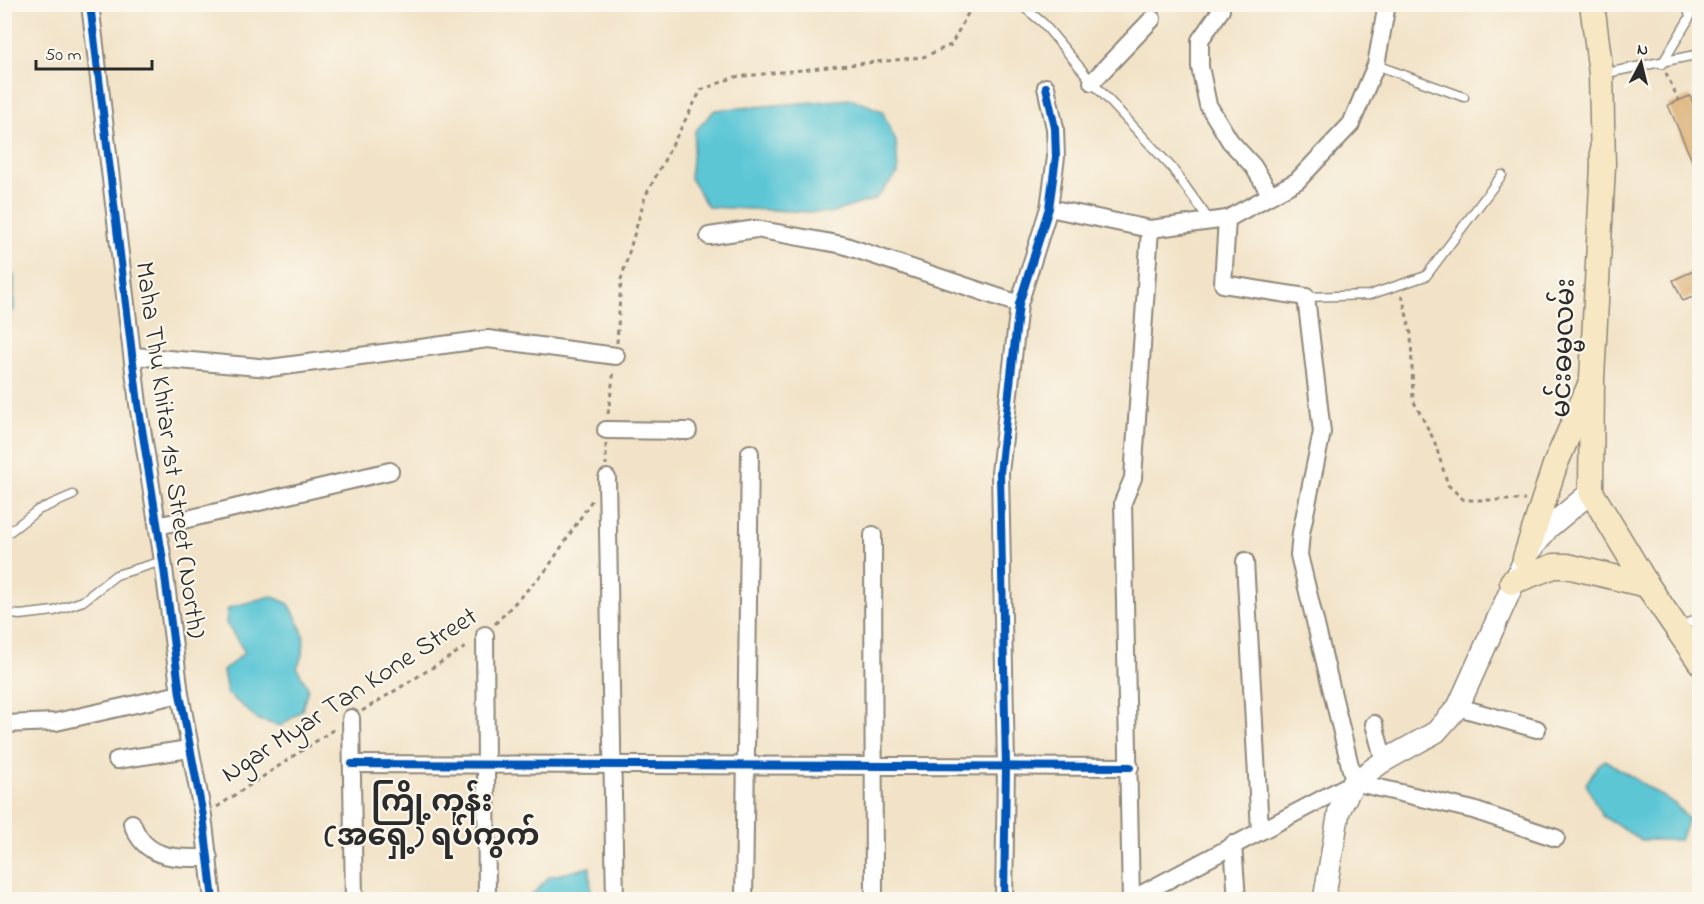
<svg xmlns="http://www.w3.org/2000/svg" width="1704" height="904" viewBox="0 0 1704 904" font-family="'Indie Flower','Noto Sans Myanmar',sans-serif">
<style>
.water{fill:#5bc6d5;stroke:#437880;stroke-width:1.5}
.building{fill:#dcaf75}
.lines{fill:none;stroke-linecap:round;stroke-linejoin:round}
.service-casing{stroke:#8e877a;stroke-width:11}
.minor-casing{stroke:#8e877a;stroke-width:20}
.tertiary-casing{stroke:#8e877a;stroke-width:24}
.secondary-casing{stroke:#8e877a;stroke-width:27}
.path{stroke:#8e877a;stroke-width:3;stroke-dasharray:4.5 4.5;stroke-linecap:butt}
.service{stroke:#fff;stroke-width:8}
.minor{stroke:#fff;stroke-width:16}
.tertiary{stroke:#fff;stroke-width:21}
.secondary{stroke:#f7e8c3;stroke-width:24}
.cycleway-casing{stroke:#fbf7ec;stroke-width:11}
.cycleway{stroke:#0057b8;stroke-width:8}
.labels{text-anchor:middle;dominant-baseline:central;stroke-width:4.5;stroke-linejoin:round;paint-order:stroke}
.street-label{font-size:27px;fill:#2b2b2b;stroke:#fbf7ec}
.quarter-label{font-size:30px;font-weight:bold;fill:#2b2b2b;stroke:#fbf7ec}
</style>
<rect width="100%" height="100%" fill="#fbf7ec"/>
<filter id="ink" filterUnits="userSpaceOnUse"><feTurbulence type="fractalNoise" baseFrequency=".0167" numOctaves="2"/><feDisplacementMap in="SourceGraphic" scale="12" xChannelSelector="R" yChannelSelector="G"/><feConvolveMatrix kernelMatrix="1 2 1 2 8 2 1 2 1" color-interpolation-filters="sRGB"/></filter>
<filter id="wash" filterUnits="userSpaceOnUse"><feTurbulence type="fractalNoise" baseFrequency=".008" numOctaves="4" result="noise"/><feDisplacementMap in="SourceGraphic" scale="24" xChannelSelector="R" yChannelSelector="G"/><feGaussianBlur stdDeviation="1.35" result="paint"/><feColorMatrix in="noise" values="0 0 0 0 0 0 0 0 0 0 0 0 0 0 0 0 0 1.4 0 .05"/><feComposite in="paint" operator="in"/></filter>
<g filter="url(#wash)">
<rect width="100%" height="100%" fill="#f2e3c8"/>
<g class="water">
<polygon points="853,99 882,111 896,142 898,173 875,199 830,213 708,207 690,178 695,131 715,110"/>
<polygon points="5,269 14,276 14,310 5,318"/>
<path d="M271 596 289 604C303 630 310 639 297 668L308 688 302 710 281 726 259 720 227 693 223 671 245 652 226 623 228 608Z"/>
<polygon points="1605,760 1675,804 1688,819 1680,840 1641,840 1602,816 1586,784 1597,766"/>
<polygon points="590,867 591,899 528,899 549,877"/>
</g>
<g id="blocks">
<g class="building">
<polygon points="1690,96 1700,118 1700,179 1668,105"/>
<polygon points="1700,268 1700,294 1683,301 1673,280"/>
</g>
</g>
</g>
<g filter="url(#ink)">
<use href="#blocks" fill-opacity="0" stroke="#8e877a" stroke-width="1.5"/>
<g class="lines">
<defs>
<g id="service">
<polyline points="1020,4 1043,23 1092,82 1172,168 1210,221"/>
<polyline points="1662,64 1690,17 1687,4"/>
<polyline points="1376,65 1464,97"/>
<polyline points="1602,74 1700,54"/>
<polyline points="1306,297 1369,295 1426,276 1502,175"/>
<polyline points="4,536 38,510 73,495"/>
<polyline points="4,613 20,615 54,611 83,601 116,575 163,561"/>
<polyline points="1678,627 1700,618"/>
</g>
<g id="minor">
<polyline points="90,4 138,404 163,561 180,694 203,816 213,900"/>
<polyline points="1221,4 1221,10 1200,40 1200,67 1208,105 1230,141 1253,166 1271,195"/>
<polyline points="1092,82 1152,19"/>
<polyline points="1049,208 1150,229 1227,219 1297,181 1351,124 1376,65 1387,4"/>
<polyline points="1227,219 1223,284 1306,297 1322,432 1301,533 1299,555 1354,782"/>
<polyline points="709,236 756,229 843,245 1019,304"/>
<polyline points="134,356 270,368 488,339 616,356"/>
<polyline points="606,430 688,431"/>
<polyline points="607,478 615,900"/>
<polyline points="158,526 390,471"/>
<polyline points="873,535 874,900"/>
<polyline points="1245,561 1260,830"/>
<polyline points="485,635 487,900"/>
<polyline points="1458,707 1537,729"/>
<polyline points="351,718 354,900"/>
<polyline points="4,724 56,722 180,694"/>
<polyline points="1374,724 1384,761"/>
<polyline points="117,760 189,749"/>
<polyline points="352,764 1130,767"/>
<polyline points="1354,782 1473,810 1556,838"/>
<path d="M132 823C145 860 175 858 209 858"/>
<polyline points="1233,844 1237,900"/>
<polyline points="744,900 750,453"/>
<polyline points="1004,900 1006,766 1000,473 1019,304 1049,208 1056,157 1055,128 1046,87"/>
<polyline points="1130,900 1354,782"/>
<polyline points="1131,900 1123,502 1133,478 1150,229"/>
</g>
<polyline id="tertiary" points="1324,900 1339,811 1354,782 1384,761 1436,732 1458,707 1525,558 1548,528 1591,492"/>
<g id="secondary">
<polyline points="1592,4 1601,74 1603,166 1592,379 1591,492 1647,585 1700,662"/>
<polyline points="1525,558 1555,465 1589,387"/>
<polyline points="1512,582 1554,566 1567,566 1647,585"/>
</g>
</defs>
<use href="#service" class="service-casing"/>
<use href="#minor" class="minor-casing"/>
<use href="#tertiary" class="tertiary-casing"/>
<use href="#secondary" class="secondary-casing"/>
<g class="path">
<polyline points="1666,73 1679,101"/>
<polyline points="1402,295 1411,334 1413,400 1434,440 1448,485 1464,500 1525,500"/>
<polyline points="617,343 621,280 645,197 701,90 735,77 923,57 951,45 973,4"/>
<polyline points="608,414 614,370"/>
<polyline points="606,444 606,465"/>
<polyline points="495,624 547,569 592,500"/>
<polyline points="362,711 469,645"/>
<polyline points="217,807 336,728"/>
</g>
<use href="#service" class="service"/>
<use href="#minor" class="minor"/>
<use href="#tertiary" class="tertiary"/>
<use href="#secondary" class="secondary"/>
<defs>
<g id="cycleway">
<polyline points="90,4 138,404 163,561 180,694 203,816 213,900"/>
<polyline points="352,764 1130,767"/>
<polyline points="1004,900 1006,766 1000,473 1019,304 1049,208 1056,157 1055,128 1046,87"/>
</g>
</defs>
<use href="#cycleway" class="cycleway-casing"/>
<use href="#cycleway" class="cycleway"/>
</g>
</g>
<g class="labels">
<g class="street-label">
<text transform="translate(1565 348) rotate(-88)">မင်းဓမ္မလမ်း</text>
<text transform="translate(169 450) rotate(82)">Maha Thu Khitar 1st Street (North)</text>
<text transform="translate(350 696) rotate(-33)">Ngar Myar Tan Kone Street</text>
</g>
<g class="quarter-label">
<text x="432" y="804">ကြို့ကုန်း<tspan x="432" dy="34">(အရှေ့) ရပ်ကွက်</tspan></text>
</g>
</g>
<rect width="1704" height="904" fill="none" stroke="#fbf7ec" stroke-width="24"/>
<g transform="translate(1641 63) rotate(7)" stroke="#fbf7ec" stroke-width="4.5" paint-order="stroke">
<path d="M0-4.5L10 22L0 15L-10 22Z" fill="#2b2b2b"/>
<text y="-9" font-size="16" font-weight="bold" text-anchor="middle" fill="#2b2b2b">N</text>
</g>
<path d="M36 60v9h116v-9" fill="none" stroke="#2b2b2b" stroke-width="3"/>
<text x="45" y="60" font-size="18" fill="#2b2b2b" stroke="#fbf7ec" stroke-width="4.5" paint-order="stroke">50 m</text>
</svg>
